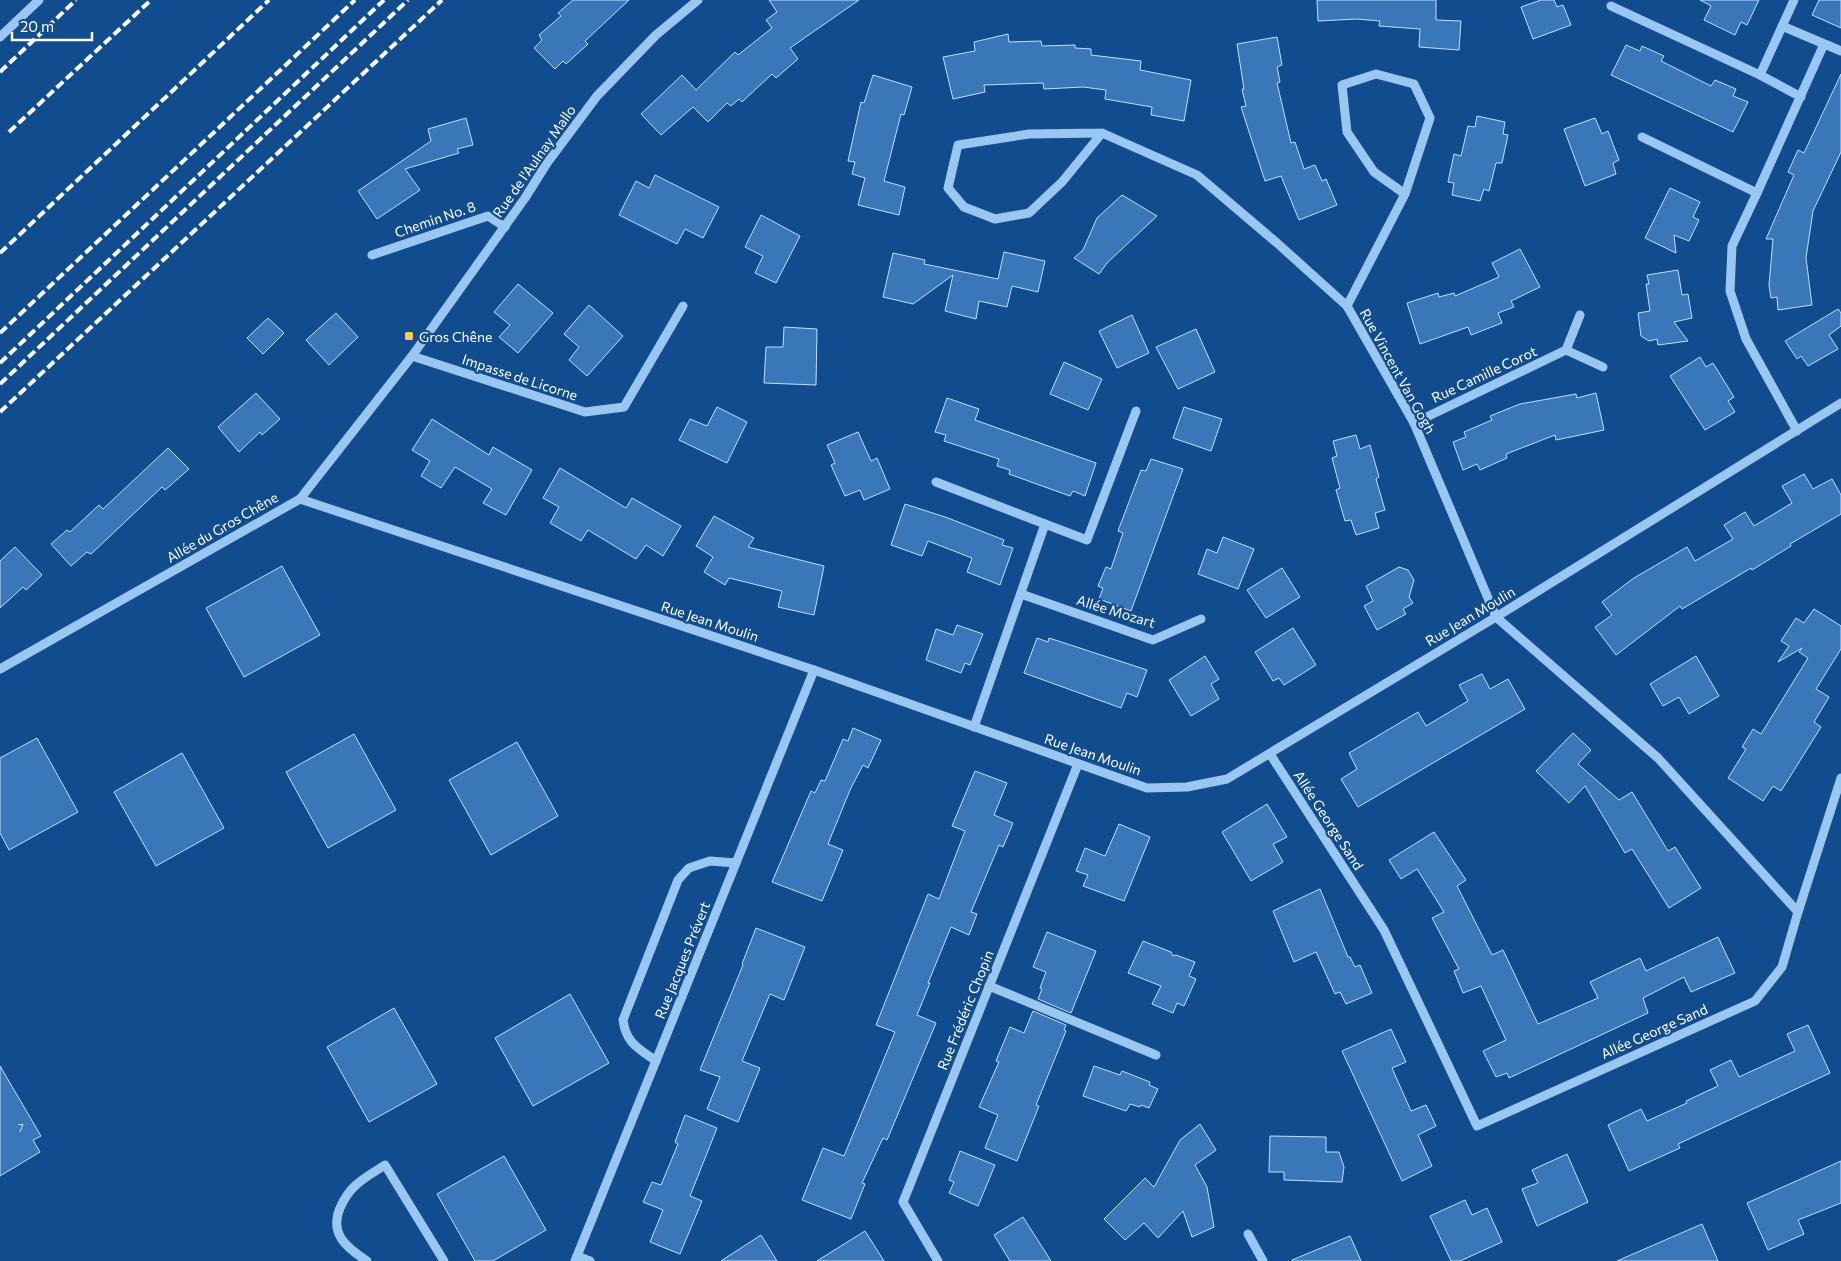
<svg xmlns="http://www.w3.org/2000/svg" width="1841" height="1261" viewBox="0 0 1841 1261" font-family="Commissioner,sans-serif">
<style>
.building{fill:#3a77b8;stroke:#c1dffd}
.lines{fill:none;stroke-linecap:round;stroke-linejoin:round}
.minor{stroke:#9ac6f2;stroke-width:9}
.rail{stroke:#fff;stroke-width:4;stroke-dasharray:9 4;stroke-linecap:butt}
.poi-dot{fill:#ffc95b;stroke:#114d8e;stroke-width:2}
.labels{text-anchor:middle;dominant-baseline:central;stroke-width:4.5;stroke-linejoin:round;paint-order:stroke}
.number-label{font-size:11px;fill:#cedded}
.street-label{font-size:14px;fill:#fff;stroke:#114d8e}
.poi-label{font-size:14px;fill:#fff;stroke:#114d8e;text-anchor:start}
</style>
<rect width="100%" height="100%" fill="#114d8e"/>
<g class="building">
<polygon points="573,0 629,0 585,41 588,44 566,64 563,61 555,69 534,48 542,40 539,35 561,16 558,13"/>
<polygon points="769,0 859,0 790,48 798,59 776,78 772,74 742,102 739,99 731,106 727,103 708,122 693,107 661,135 641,114 682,75 696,90 735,52 738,55 772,28 766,20 777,12"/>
<polygon points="1317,0 1436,0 1436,20 1461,21 1459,50 1419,47 1420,29 1379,26 1380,21 1357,19 1318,21"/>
<polygon points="1541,0 1554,0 1557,7 1563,5 1571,25 1533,39 1521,7"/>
<polygon points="1700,0 1759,0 1747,25 1741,22 1735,35 1704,20 1711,6"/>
<polygon points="1819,0 1841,0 1841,28 1812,15"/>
<polygon points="1008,34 1009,42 1041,41 1042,46 1075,45 1075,48 1091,49 1091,55 1141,61 1140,70 1191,80 1184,121 1151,115 1152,107 1105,99 1106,90 1083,87 1044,89 1043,83 984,85 985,92 953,99 943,57 975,51 974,42"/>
<polygon points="1277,37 1282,65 1277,67 1280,82 1277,83 1291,143 1295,142 1304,169 1315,165 1322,181 1326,179 1337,205 1299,220 1281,176 1265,181 1241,107 1246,106 1242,89 1244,89 1237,44"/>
<polygon points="1626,45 1640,51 1642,46 1664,56 1661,61 1711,86 1715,80 1736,89 1733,96 1748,102 1733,132 1611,75"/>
<polygon points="1841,74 1841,152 1813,211 1806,258 1812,305 1778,310 1777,297 1771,298 1769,285 1773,239 1766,239 1794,175 1788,172 1798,150 1804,153"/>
<polygon points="873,75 912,87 904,115 901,114 884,181 905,187 899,215 858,205 865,178 852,174 855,162 848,161 861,102 864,103"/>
<polygon points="1477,116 1505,122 1503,134 1508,135 1502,163 1496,163 1489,191 1484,189 1480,201 1452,195 1454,183 1448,182 1454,154 1461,156 1468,126 1475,127"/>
<polygon points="466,118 473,145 457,149 459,153 405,169 420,190 377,219 358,191 431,141 428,129"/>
<polygon points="1595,118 1602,134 1608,131 1619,160 1613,163 1616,174 1585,186 1564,129"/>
<polygon points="655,175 719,207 703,238 685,229 677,244 619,215 636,181 649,188"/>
<polygon points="1670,188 1700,202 1693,217 1699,220 1689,241 1674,235 1676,253 1645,238"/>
<polygon points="1122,195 1157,216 1107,263 1099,274 1074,258 1083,250 1097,218"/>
<polygon points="761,215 800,236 776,283 755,273 763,256 745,247"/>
<polygon points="1520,249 1540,287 1511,301 1514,307 1498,313 1502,323 1471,335 1468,327 1420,344 1407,303 1438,293 1439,297 1454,293 1455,296 1499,277 1492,263"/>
<polygon points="1004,252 1045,261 1038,292 1012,286 1007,307 979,301 976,319 945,311 953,275 913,304 883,297 893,253 925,260 924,264 998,279"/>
<polygon points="1678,270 1682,295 1688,294 1692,318 1674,322 1688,341 1658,345 1657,339 1649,341 1641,336 1638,313 1650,311 1646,284 1649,284 1647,275"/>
<polygon points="518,284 553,313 518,353 499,337 510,325 494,312"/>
<polygon points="589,305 623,336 587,376 569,360 579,347 564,334"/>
<polygon points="1838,309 1841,313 1841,326 1829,335 1838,349 1808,366 1801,356 1797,359 1785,341"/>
<polygon points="336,313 358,337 329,365 306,340"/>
<polygon points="1132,315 1149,353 1117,368 1099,331"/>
<polygon points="268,318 284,333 263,354 247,338"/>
<polygon points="784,327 817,329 816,385 764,383 766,347 783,347"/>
<polygon points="1196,329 1215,372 1178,389 1156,347"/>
<polygon points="1700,357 1706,367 1713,363 1734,397 1728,401 1735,412 1705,430 1670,376"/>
<polygon points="1064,362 1102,379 1088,410 1050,394"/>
<polygon points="256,393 280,419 262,435 260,432 239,452 218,427"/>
<polygon points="1596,393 1604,430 1556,440 1555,435 1506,454 1507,458 1480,470 1477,464 1463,470 1453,442 1466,437 1464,432 1492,420 1490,416 1520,404 1576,394 1577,398"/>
<polygon points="947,398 979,409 975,420 1096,463 1085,496 1073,491 1070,496 1009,474 1010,470 997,466 999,459 944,441 946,435 935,432"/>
<polygon points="717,407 747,422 727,463 679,440 690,419 707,426"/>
<polygon points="1184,407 1222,419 1211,451 1173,438"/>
<polygon points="432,419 489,455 493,447 532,470 506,515 483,503 492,489 455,467 441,488 421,476 430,461 412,450"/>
<polygon points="858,432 871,461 877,458 890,489 864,500 860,490 845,496 831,465 835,463 827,445"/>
<polygon points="1356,435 1360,449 1370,445 1379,477 1376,479 1385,510 1375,513 1379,528 1356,535 1351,520 1345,521 1336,490 1340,488 1332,458 1337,456 1333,441"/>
<polygon points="168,448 189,469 165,490 162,487 91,554 87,552 71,566 51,544 67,530 70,532 99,505 103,509"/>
<polygon points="1151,459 1183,469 1131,611 1099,599 1103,588 1098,586 1106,567 1111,569 1123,533 1118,531 1141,470 1146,471"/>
<polygon points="560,468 626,508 632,498 681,526 663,556 646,545 636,559 588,530 581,541 550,523 559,507 543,498"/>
<polygon points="1804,474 1813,489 1832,479 1841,495 1841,514 1790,544 1791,546 1752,570 1751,568 1682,609 1680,606 1616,655 1595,627 1612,615 1602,602 1634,578 1687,547 1695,561 1733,539 1724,525 1745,512 1754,526 1792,503 1782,486"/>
<polygon points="905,504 948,518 1004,540 1002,545 1013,548 1000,585 967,572 972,558 928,541 922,556 891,545"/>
<polygon points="714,516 754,538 748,547 824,566 814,615 778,607 782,591 729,578 725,585 704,572 713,557 696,546"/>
<polygon points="1223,537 1254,549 1238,589 1198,574 1207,549 1217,553"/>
<polygon points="15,547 42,575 26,590 23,587 0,608 0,561"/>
<polygon points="282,566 320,635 244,677 206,608"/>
<polygon points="1399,567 1408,570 1414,580 1409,597 1413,603 1403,609 1406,614 1377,630 1364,606 1373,601 1366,586"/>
<polygon points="1282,568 1300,597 1266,618 1247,590"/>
<polygon points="1814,609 1841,626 1841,649 1816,689 1829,697 1814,722 1821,727 1781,791 1773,786 1763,801 1728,778 1746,749 1742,747 1753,729 1761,734 1808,658 1799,652 1802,648 1778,662 1789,646 1781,641 1796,618 1804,623"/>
<polygon points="957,625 983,634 970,665 965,663 961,673 926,660 936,629 953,635"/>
<polygon points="1293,628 1316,665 1284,685 1279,678 1273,681 1255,652"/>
<polygon points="1037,638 1048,642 1049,638 1147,670 1137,697 1127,693 1121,708 1024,673"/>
<polygon points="1205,656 1219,679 1211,684 1219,699 1191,716 1169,680"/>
<polygon points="1696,656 1719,696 1689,714 1679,697 1663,706 1650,684"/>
<polygon points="1482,674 1490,689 1508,679 1525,709 1358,807 1341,779 1357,769 1349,753 1418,712 1426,726 1468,701 1459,685"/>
<polygon points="853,728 881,740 868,768 863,765 850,790 828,844 843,850 822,901 772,882 811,791 815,793 821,780 825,781 843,739 848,741"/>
<polygon points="1573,733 1591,750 1578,764 1619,800 1632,792 1668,851 1675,847 1701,888 1669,908 1632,849 1625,853 1585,786 1569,803 1536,771"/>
<polygon points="354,734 396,810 328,848 286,772"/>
<polygon points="37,738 78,812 9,850 0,833 0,758"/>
<polygon points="517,742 558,816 491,855 449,780"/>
<polygon points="182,753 224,828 156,866 114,792"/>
<polygon points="975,771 1007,783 994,815 1013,823 1003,847 999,845 971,912 977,914 969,935 951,927 928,983 930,983 917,1015 936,1023 887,1140 883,1138 862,1183 865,1184 851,1219 802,1200 823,1148 844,1156 895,1032 876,1025 928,894 939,899 965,831 952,826"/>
<polygon points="1267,804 1287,837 1273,844 1283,862 1251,881 1222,832"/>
<polygon points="1119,824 1150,837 1124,901 1083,886 1088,875 1076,871 1085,848 1105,856"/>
<polygon points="1434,832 1466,880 1457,886 1492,955 1503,950 1538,1024 1598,998 1590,982 1640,958 1646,971 1718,937 1735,973 1691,992 1684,977 1643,998 1648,1013 1509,1078 1507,1073 1496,1077 1483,1051 1506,1040 1481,986 1463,993 1454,971 1459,969 1432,918 1444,912 1417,869 1401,879 1389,860"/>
<polygon points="1320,889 1348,957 1350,957 1355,967 1360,965 1372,993 1346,1004 1340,992 1335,994 1316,952 1294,962 1273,911"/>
<polygon points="756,928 805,947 784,1000 770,994 742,1061 760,1068 738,1122 707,1109 720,1077 700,1070 743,965 742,964"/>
<polygon points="1047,932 1096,951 1071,1013 1038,999 1042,989 1040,988 1046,972 1033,967"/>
<polygon points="1143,941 1171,952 1173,956 1176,955 1195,962 1189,976 1196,979 1184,1006 1177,1003 1173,1013 1152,1004 1161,986 1128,973"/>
<polygon points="570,994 609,1063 533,1106 495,1038"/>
<polygon points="394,1008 437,1084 369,1122 327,1047"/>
<polygon points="1033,1011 1066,1025 1064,1030 1066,1031 1036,1105 1039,1106 1017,1161 985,1148 998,1115 979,1107 999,1062 996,1061 1010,1027 1024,1033"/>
<polygon points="1808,1025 1830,1073 1678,1144 1680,1148 1629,1171 1608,1125 1641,1109 1647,1121 1687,1103 1686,1101 1718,1086 1710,1070 1731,1060 1739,1077 1795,1051 1787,1034"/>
<polygon points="1391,1029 1406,1062 1392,1068 1411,1111 1426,1105 1436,1126 1418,1135 1432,1166 1402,1181 1342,1051"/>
<polygon points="0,1066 41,1136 33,1140 40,1152 0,1176"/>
<polygon points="1094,1066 1120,1075 1122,1071 1150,1082 1149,1085 1158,1089 1149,1108 1141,1105 1140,1107 1130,1104 1126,1111 1083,1096"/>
<polygon points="685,1115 717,1128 690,1196 702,1201 680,1254 650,1242 663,1210 643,1202 652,1182 661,1185 678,1144 675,1142"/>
<polygon points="1200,1124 1216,1150 1195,1165 1207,1187 1214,1227 1192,1237 1183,1211 1158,1238 1144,1223 1125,1240 1104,1219 1145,1178 1154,1187 1180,1140"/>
<polygon points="1270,1136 1326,1137 1326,1152 1339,1152 1344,1167 1342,1182 1284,1180 1284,1172 1269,1172"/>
<polygon points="960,1151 995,1165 978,1206 949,1193 954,1182 949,1180"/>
<polygon points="1567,1154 1588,1202 1537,1226 1522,1189 1538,1183 1532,1170"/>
<polygon points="504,1156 546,1230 493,1261 475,1261 437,1194"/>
<polygon points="1841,1161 1841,1203 1798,1220 1804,1234 1768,1250 1747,1203"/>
<polygon points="1465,1200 1472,1215 1487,1208 1502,1242 1460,1261 1451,1261 1430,1216"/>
<polygon points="1023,1217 1051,1261 1010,1261 994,1235"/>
<polygon points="1702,1224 1718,1261 1617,1261"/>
<polygon points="865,1231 884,1261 817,1261"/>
<polygon points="761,1235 777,1261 721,1261"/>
<polygon points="1350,1236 1361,1261 1292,1261 1292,1260"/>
</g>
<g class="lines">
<g class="minor">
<polyline points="1611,6 1760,75 1801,97"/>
<polyline points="1782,26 1841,51"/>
<polyline points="0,37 39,0"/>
<polyline points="1760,75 1794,0"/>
<polyline points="1102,133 1062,182 1029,213 995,219 964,207 948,188 958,145 1029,134 1102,133 1197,175 1277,243 1347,306 1414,423 1496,617 1658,758 1798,912 1782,967 1755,1001 1477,1126 1384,930 1270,754"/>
<polyline points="1642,137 1757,193"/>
<polyline points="372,255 488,216 505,227"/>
<polyline points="1347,306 1405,194 1430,118 1414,84 1376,74 1342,85 1347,132 1374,172 1405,194"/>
<polyline points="1566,350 1603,367"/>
<polyline points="412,356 585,412 624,407 683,306"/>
<polyline points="1414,423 1566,350 1580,315"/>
<polyline points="1797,431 1746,339 1730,291 1732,246 1757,193 1824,44"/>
<polyline points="936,482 1045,524 974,727"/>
<polyline points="300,499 814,670 1147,788 1187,787 1227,779 1496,617 1841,403"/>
<polyline points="1045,524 1087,540 1136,411"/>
<polyline points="1021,594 1153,640 1201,619"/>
<polyline points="0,669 300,499 412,356 525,198 547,163 597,96 656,35 698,0"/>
<polyline points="1798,912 1841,778"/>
<polyline points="989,986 1156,1055"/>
<path d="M656 1061C638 1048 626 1043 623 1020L678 880 689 868 710 861 736 863"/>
<polyline points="1248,1234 1263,1261"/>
<polyline points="577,1256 590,1261"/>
<path d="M367 1261C347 1248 329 1234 340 1208 344 1199 349 1191 356 1185 365 1177 376 1171 385 1165L444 1261"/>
<polyline points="575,1261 814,670"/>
<polyline points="938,1261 903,1202 1078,764"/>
</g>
<g class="rail">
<polyline points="0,72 76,0"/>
<polyline points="9,132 151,0"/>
<polyline points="0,253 269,0"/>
<polyline points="0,333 355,0"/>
<polyline points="0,363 384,0"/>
<polyline points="0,384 408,0"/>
<polyline points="0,412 442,0"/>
</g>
</g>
<rect class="poi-dot" x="404" y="331" width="10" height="10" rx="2.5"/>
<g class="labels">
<g class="number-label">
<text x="21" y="1127">7</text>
</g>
<g class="street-label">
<text transform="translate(534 161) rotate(-55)">Rue de l'Aulnay Mallo</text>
<text transform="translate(435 219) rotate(-19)">Chemin No. 8</text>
<text transform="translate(1398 371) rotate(61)">Rue Vincent Van Gogh</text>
<text transform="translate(1484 374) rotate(-25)">Rue Camille Corot</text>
<text transform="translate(520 377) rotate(18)">Impasse de Licorne</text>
<text transform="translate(222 527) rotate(-30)">Allée du Gros Chêne</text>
<text transform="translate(1116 611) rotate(17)">Allée Mozart</text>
<text transform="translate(1470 616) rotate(-31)">Rue Jean Moulin</text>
<text transform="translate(710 621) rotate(18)">Rue Jean Moulin</text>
<text transform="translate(1093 754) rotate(19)">Rue Jean Moulin</text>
<text transform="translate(1329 820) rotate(57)">Allée George Sand</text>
<text transform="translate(682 960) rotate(-68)">Rue Jacques Prévert</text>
<text transform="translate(965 1010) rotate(-68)">Rue Frédéric Chopin</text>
<text transform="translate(1654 1031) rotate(-24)">Allée George Sand</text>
</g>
<g class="poi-label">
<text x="419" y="336">Gros Chêne</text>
</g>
</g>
<path d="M12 32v8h80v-8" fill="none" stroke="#ffffff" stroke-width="2.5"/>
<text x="20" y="32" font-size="15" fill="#ffffff" stroke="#114d8e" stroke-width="4" paint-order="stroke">20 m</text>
</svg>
